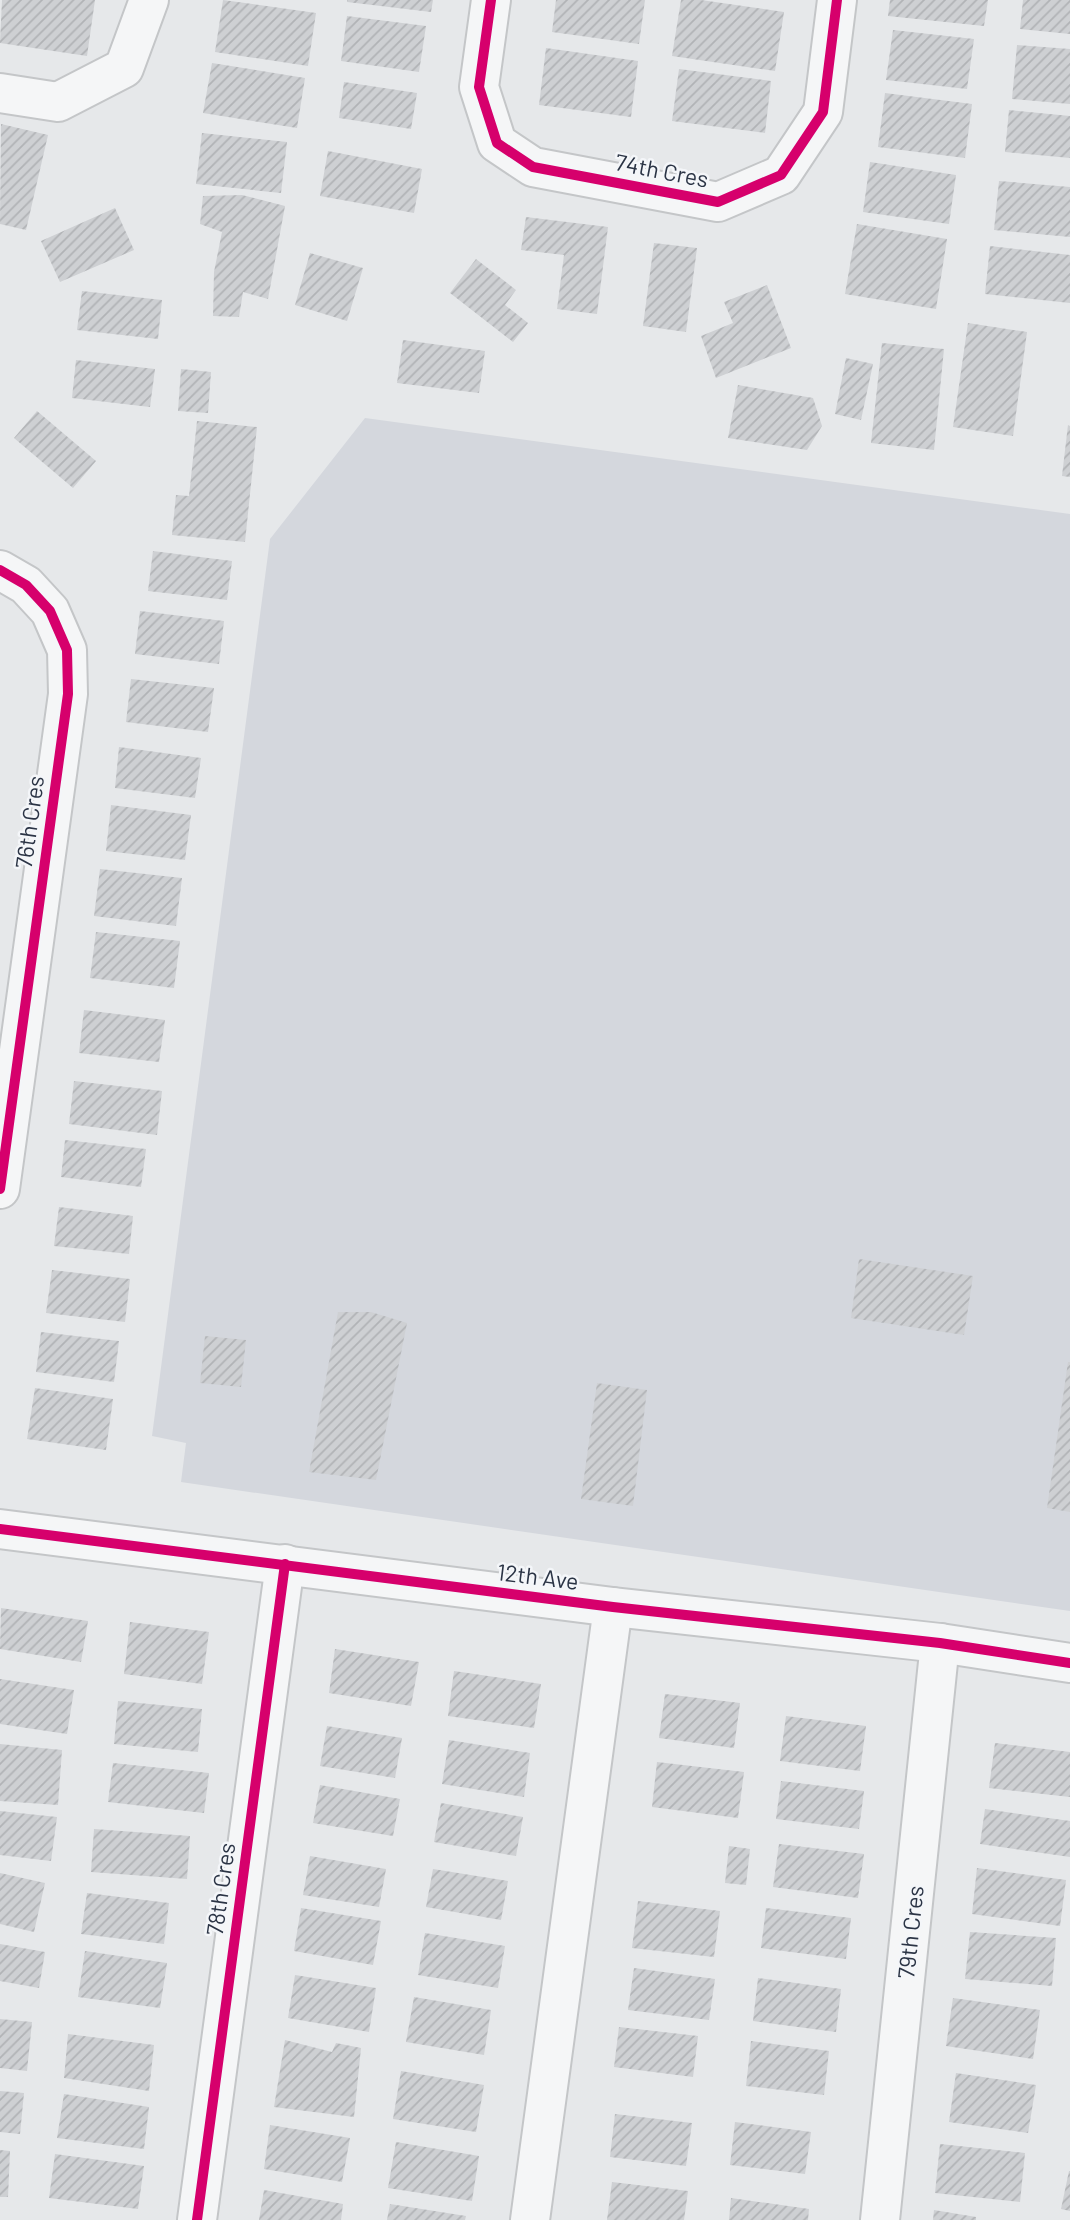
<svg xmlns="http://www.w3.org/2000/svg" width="1070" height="2220" viewBox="0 0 1070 2220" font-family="Barlow,sans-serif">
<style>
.built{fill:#d4d7dd}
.building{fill:url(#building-hatch)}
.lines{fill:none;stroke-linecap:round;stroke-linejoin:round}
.street-casing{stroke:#c4c6c8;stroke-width:42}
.street{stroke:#f5f6f7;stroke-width:38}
.cycleway-casing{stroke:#f4f6f9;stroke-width:15}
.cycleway{stroke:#d6006c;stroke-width:10}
.labels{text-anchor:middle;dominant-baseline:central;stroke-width:5;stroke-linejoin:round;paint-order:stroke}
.street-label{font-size:23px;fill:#2b3445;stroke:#f4f6f9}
</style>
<defs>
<pattern id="building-hatch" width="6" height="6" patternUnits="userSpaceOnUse" patternTransform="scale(1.75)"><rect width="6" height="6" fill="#ced0d3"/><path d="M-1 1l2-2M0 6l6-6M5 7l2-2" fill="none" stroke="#b1b3b6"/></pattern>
</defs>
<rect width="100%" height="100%" fill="#e6e8ea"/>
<polygon class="built" points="365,418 1070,514 1070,1611 181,1482 186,1443 152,1436 270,539"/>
<g class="building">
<polygon points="2,0 95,0 87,56 0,43"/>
<polygon points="223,0 316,13 308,66 215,52"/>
<polygon points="347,0 433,0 431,12 347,2"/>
<polygon points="556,0 645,0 639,44 552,32"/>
<polygon points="681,0 701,0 784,12 775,71 672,56"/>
<polygon points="890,0 988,0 984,26 888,16"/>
<polygon points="1023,0 1070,0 1070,34 1020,29"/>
<polygon points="347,16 426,26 419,72 341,61"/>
<polygon points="893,30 974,39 967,89 886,80"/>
<polygon points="1017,45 1070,49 1070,104 1012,99"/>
<polygon points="546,48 638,61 631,117 539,105"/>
<polygon points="212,63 305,78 297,128 203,113"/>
<polygon points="679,69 771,81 765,133 672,121"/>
<polygon points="344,82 417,93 411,129 339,118"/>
<polygon points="885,93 972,104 965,158 878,147"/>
<polygon points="1009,110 1070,116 1070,158 1005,152"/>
<polygon points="1,124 48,135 26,230 0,224"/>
<polygon points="202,133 287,142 281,193 196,184"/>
<polygon points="328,151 422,169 414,213 320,196"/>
<polygon points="870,162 956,175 949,224 863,212"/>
<polygon points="999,181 1070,187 1070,237 994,230"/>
<polygon points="242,195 285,206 268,299 243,292 239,317 213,316 214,272 222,232 200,224 203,196"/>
<polygon points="115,208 134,250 60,282 41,241"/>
<polygon points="526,217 608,227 597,314 557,309 564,255 521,250"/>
<polygon points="857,224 947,239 936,309 845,294"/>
<polygon points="654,243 697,248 686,332 643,326"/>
<polygon points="990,246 1070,255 1070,303 985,294"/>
<polygon points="310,253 363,268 347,321 295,305"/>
<polygon points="476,259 516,290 505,305 528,323 513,342 450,293"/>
<polygon points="767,285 791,348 716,378 701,336 733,323 724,302"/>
<polygon points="82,291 162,300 158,339 77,330"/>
<polygon points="968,323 1027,332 1013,436 953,427"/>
<polygon points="403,340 485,351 479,393 397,383"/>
<polygon points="882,343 944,349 934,450 871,443"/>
<polygon points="846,358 873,364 861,420 835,414"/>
<polygon points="76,360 155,369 150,407 72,398"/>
<polygon points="181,369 211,372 208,413 178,411"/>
<polygon points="738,385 813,398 822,426 807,450 728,438"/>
<polygon points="37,411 96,461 73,488 14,438"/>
<polygon points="197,421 257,427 245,542 172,535 176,495 189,496"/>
<polygon points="1068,425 1070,426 1070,477 1062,476"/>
<polygon points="153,551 232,561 227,600 148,591"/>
<polygon points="140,611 224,621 219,664 135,654"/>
<polygon points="131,679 214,688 208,732 126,722"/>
<polygon points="119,747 201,758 195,798 115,788"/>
<polygon points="111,805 191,815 185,860 106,851"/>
<polygon points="100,869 182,878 176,926 94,916"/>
<polygon points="96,932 180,941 174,988 90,978"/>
<polygon points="84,1010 165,1020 159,1062 79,1053"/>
<polygon points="74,1081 162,1091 157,1135 69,1124"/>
<polygon points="65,1140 146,1149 141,1187 61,1177"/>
<polygon points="59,1207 133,1216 129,1254 54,1246"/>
<polygon points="859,1259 973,1276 964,1335 851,1318"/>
<polygon points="52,1270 130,1279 125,1322 46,1313"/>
<polygon points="338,1312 371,1312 407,1323 376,1480 309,1472"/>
<polygon points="41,1332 119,1341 114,1382 36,1372"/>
<polygon points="205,1336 246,1340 241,1387 200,1383"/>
<polygon points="1068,1362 1070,1362 1070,1512 1047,1508"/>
<polygon points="597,1383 647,1390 633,1506 581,1499"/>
<polygon points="35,1388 113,1399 106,1450 27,1439"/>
<polygon points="1,1608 88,1621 81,1662 0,1649"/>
<polygon points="130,1622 209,1632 202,1684 124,1674"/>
<polygon points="335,1649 419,1662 411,1706 329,1693"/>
<polygon points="454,1671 541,1684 534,1728 448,1716"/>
<polygon points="0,1679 74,1690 67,1734 0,1724"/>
<polygon points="665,1694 740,1703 734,1748 659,1738"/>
<polygon points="118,1701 202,1709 198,1752 114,1744"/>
<polygon points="786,1716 866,1726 860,1771 780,1761"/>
<polygon points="327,1726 402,1738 395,1778 320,1766"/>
<polygon points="449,1740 530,1753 524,1797 442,1784"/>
<polygon points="995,1743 1070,1752 1070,1797 989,1788"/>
<polygon points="0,1744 62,1750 58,1805 0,1801"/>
<polygon points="657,1762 744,1772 738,1818 652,1807"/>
<polygon points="113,1763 209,1773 204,1813 108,1802"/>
<polygon points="781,1781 864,1791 859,1829 776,1819"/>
<polygon points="320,1785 400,1799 393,1836 313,1823"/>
<polygon points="441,1803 523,1817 516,1856 434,1842"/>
<polygon points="985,1809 1070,1821 1070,1857 980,1844"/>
<polygon points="0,1811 57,1817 51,1861 0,1855"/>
<polygon points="94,1829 190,1836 187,1879 91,1872"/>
<polygon points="779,1844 864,1854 858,1898 773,1887"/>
<polygon points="729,1846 750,1849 746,1885 725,1883"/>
<polygon points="310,1856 386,1869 379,1907 303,1895"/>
<polygon points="977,1868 1066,1880 1060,1926 972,1914"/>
<polygon points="433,1869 508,1881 501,1920 426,1907"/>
<polygon points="0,1873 45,1883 34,1932 0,1924"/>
<polygon points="87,1893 169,1903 164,1944 81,1934"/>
<polygon points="638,1901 720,1911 714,1957 632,1948"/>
<polygon points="301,1908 381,1921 373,1965 294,1951"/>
<polygon points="766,1908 851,1918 846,1959 761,1948"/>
<polygon points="970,1932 1056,1938 1052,1986 965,1979"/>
<polygon points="425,1933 505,1946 498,1988 418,1975"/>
<polygon points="0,1944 45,1952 39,1988 0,1981"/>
<polygon points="85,1951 167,1963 160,2008 78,1997"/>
<polygon points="634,1968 715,1979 709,2020 628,2010"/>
<polygon points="295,1975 376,1988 369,2032 288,2018"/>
<polygon points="758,1978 841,1989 836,2032 753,2021"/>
<polygon points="414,1997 491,2010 484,2055 406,2042"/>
<polygon points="953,1998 1040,2010 1033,2059 946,2046"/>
<polygon points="0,2019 32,2022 27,2071 0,2068"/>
<polygon points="619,2027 698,2036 693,2077 614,2067"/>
<polygon points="68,2034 154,2045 149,2091 64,2078"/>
<polygon points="285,2040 332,2052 336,2043 361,2048 354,2117 274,2107"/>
<polygon points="751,2041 829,2051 824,2095 746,2086"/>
<polygon points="401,2071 484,2085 476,2132 393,2119"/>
<polygon points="956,2073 1036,2085 1028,2133 949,2122"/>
<polygon points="0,2091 24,2093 20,2134 0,2132"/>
<polygon points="64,2094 149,2107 144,2149 57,2138"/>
<polygon points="615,2114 692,2123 686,2166 610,2157"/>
<polygon points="735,2122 811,2132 805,2174 730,2165"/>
<polygon points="270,2125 350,2138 342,2182 264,2169"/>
<polygon points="396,2142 479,2156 472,2201 388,2188"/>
<polygon points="940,2144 1025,2153 1020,2202 935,2193"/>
<polygon points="0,2150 10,2151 8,2197 0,2197"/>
<polygon points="55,2154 144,2166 138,2209 49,2198"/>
<polygon points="1069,2171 1070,2171 1070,2211 1061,2209"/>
<polygon points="612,2182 688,2191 684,2220 607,2220"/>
<polygon points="264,2190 343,2204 341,2220 259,2220"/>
<polygon points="731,2198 809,2209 808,2220 729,2220"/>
<polygon points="390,2204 466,2216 465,2220 387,2220"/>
<polygon points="934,2210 976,2217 976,2220 933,2220"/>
</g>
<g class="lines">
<defs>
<g id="street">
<polyline points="491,0 479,87 497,143 533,167 718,202 781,175 823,112 837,0"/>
<polyline points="0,93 58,102 124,68 149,0"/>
<polyline points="0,570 26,585 50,611 67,650 68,694 0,1189"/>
<polyline points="0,1529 613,1607 940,1643 1070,1663"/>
<polyline points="197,2220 285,1564"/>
<polyline points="530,2220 613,1607"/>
<polyline points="880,2220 940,1643"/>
</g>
</defs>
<use href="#street" class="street-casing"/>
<use href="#street" class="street"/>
<defs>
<g id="cycleway">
<polyline points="491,0 479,87 497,143 533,167 718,202 781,175 823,112 837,0"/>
<polyline points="0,570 26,585 50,611 67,650 68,694 0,1189"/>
<polyline points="0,1529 613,1607 940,1643 1070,1663"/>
<polyline points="197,2220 285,1564"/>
</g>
</defs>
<use href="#cycleway" class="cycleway-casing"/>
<use href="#cycleway" class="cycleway"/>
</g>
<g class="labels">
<g class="street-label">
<text transform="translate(662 170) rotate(11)">74th Cres</text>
<text transform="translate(29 822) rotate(-82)">76th Cres</text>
<text transform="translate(538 1576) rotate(7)">12th Ave</text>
<text transform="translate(220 1889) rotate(-82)">78th Cres</text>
<text transform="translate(910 1932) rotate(-84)">79th Cres</text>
</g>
</g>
</svg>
